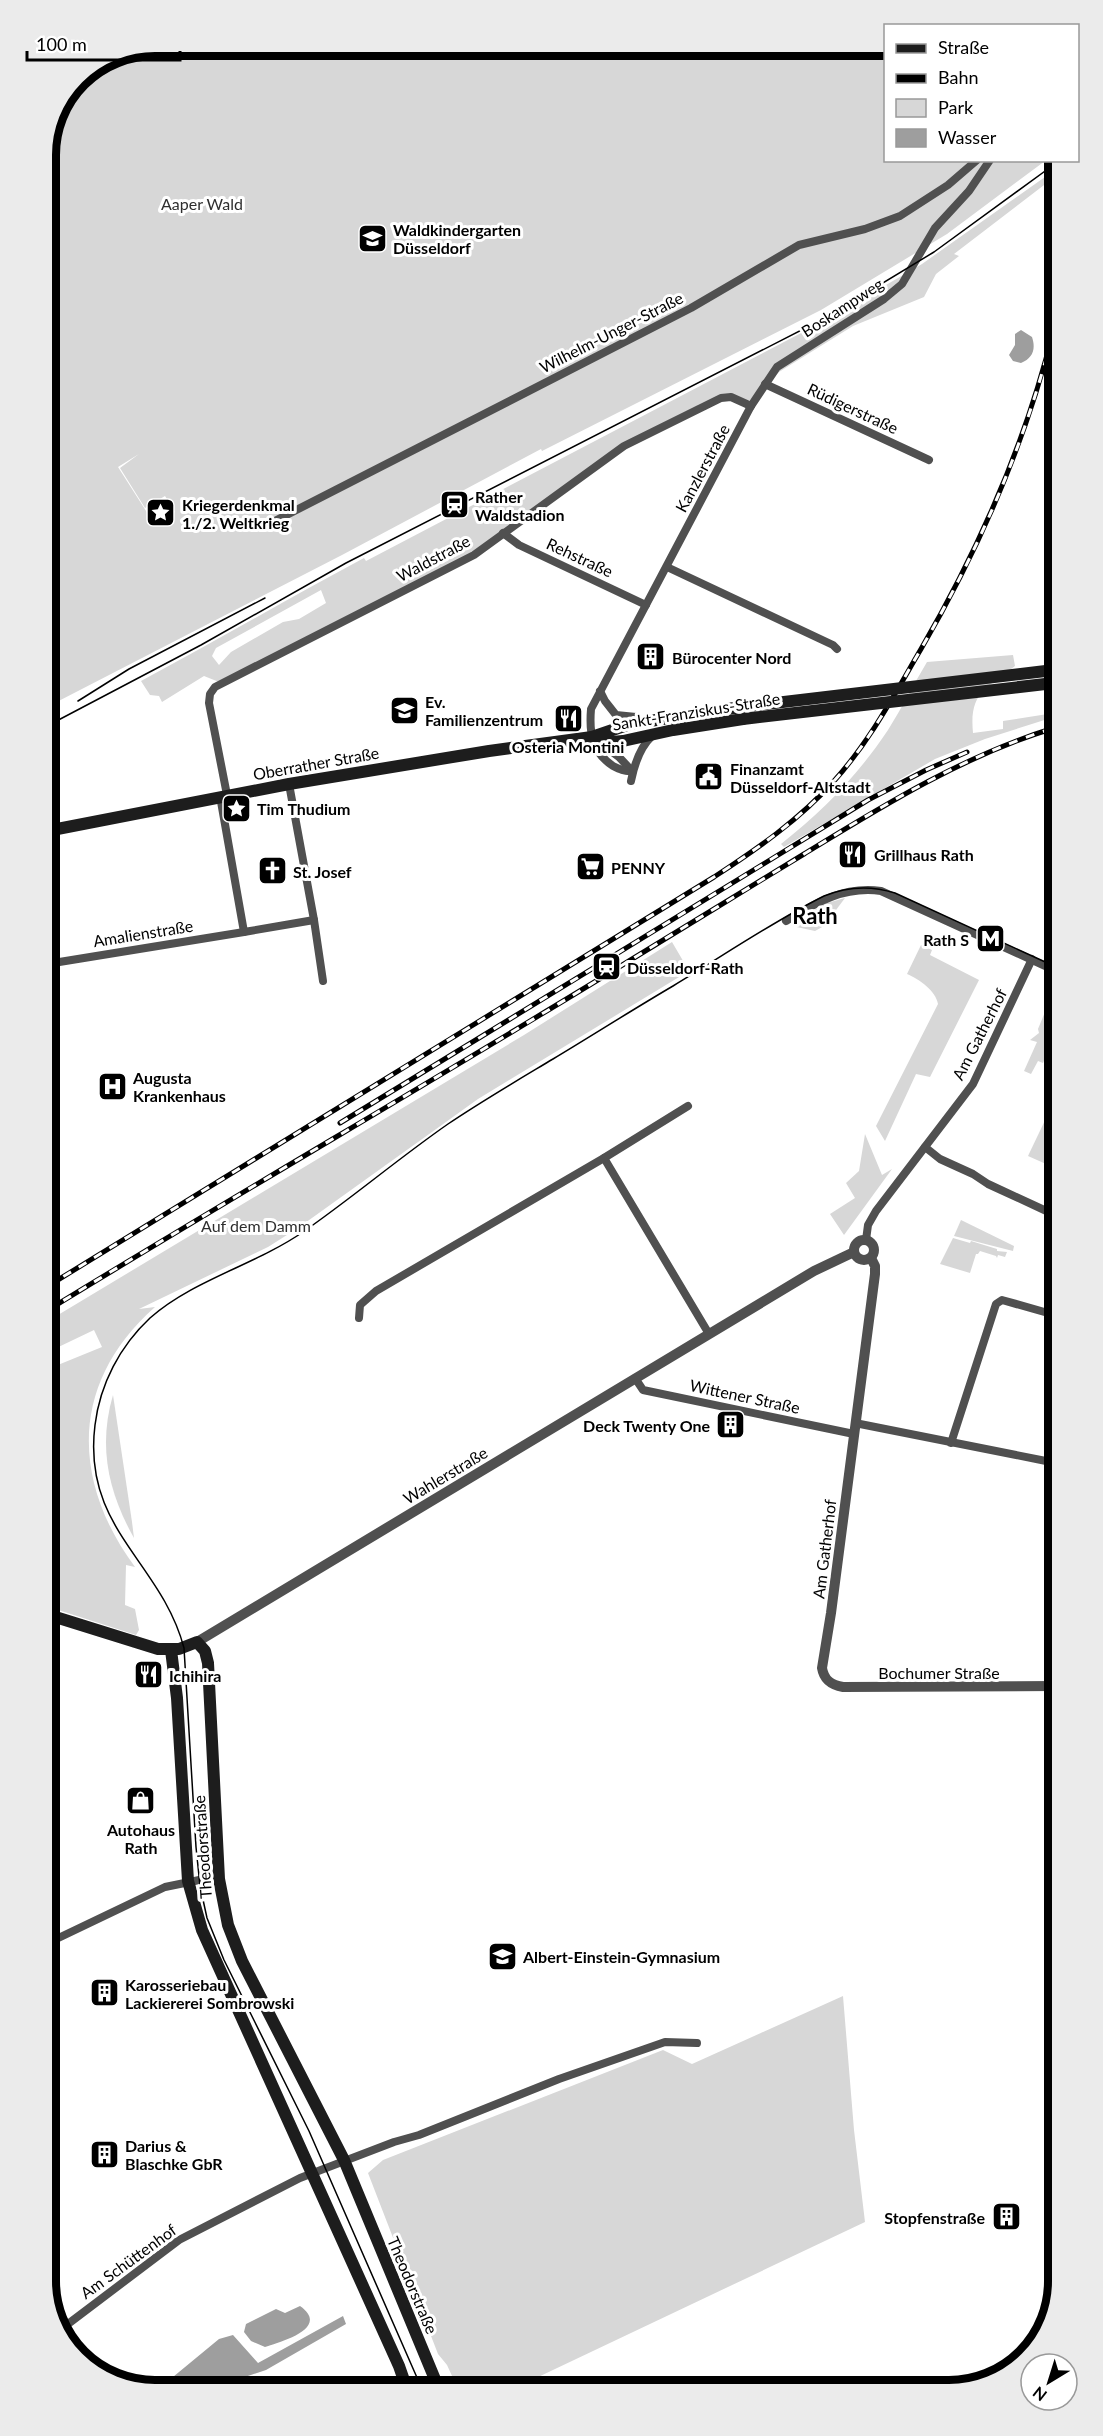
<svg xmlns="http://www.w3.org/2000/svg" width="1103" height="2436" viewBox="0 0 1103 2436" font-family="Lato,sans-serif">
<style>
.green{fill:#d7d7d7;fill-rule:evenodd}
.water{fill:#9e9e9e}
.lines{fill:none;stroke-linecap:round;stroke-linejoin:round}
.minor{stroke:#505050;stroke-width:8}
.tertiary{stroke:#505050;stroke-width:10}
.secondary{stroke:#1d1d1d;stroke-width:12}
.tram{stroke:#000;stroke-width:1.5}
.rail-casing{stroke:#000;stroke-width:5}
.rail{stroke:#fff;stroke-width:3;stroke-dasharray:9;stroke-linecap:butt}
.secondary-bridge{stroke:#1d1d1d;stroke-width:12}
.labels{text-anchor:middle;dominant-baseline:central;stroke-width:6;stroke-linejoin:round;paint-order:stroke}
.park-label{font-size:16px;fill:#2e2e2e;stroke:#fff}
.poi-label{font-size:16px;font-weight:bold;fill:#000;stroke:#fff;text-anchor:start}
.street-label{font-size:16px;fill:#000;stroke:#fff}
.district-label{font-size:22px;font-weight:bold;fill:#000;stroke:#fff}
.rim{fill:none;stroke:#000;stroke-width:8}
</style>
<rect width="100%" height="100%" fill="#fff"/>
<g class="green">
<path d="M155 45H885L886 160 1045 161 947 234 821 310 542 451 541 449 342 555 47 707 45 148 77 77 113 53ZM139 454 120 468 145 508 165 496 175 512 155 525 118 467Z"/>
<path d="M1052 172V179L1048 182 954 254 959 256 936 274 924 297 853 326 779 372 749 401 731 396 629 441 472 553 219 682 204 676 162 702 159 696 150 695 141 681C216 641 289 598 364 558L366 561 826 320 922 264ZM321 590 326 603 299 619 283 622 231 652 219 665 212 656 216 648Z"/>
<path d="M1013 655 1015 666C986 689 969 692 973 733L1003 729V721L1054 713V717L985 739 935 759 784 847 781 844C823 811 858 775 888 730 902 708 913 685 927 662Z"/>
<polygon points="845,898 824,926 815,931 792,926 791,923 827,903"/>
<path d="M672 942 689 971 478 1099 298 1228 268 1247 139 1309 155 1307C71 1381 70 1479 135 1567L126 1565 125 1605 135 1609 139 1630 136 1635 49 1607 48 1369 102 1347 94 1330 48 1352V1321L524 1035Z"/>
<path d="M921 945 932 950 930 955 979 980 930 1077 916 1074 885 1141 876 1126 938 1004C936 991 919 979 907 974Z"/>
<polygon points="1045,1012 1052,1015 1049,1030 1055,1033 1055,1050 1050,1048 1043,1063 1038,1061 1031,1074 1024,1071 1037,1042 1030,1040 1039,1033 1038,1029"/>
<polygon points="1048,1114 1055,1117 1055,1149 1046,1164 1028,1156"/>
<polygon points="865,1134 882,1175 892,1169 844,1235 830,1214 855,1198 846,1183 859,1171"/>
<polygon points="961,1220 1014,1246 1013,1251 954,1236"/>
<polygon points="953,1238 970,1243 971,1241 997,1249 997,1251 1007,1252 1005,1257 998,1255 997,1258 996,1256 980,1251 978,1254 976,1254 970,1273 940,1264"/>
<path d="M113 1395 132 1522 134 1538C108 1492 98 1446 113 1395Z"/>
<polygon points="843,1996 854,2130 865,2222 515,2388 458,2389 447,2365 438,2354 368,2173 383,2160 663,2050 692,2064"/>
</g>
<g class="water">
<path d="M1021 330 1032 337C1036 349 1033 358 1021 363L1013 361 1009 355 1015 345V334Z"/>
<path d="M300 2306C331 2328 281 2342 265 2347L251 2341 244 2332 246 2324 276 2309 285 2313Z"/>
<polygon points="343,2316 346,2324 266,2370 224,2384 214,2390 156,2391 219,2339 233,2335 258,2363"/>
</g>
<g class="lines">
<g class="minor">
<polyline points="765,384 929,460"/>
<polyline points="253,525 267,525 691,308 799,245 865,229 900,216 948,185 977,160"/>
<polyline points="503,533 519,545 646,605"/>
<polyline points="667,567 833,645 837,649"/>
<polyline points="600,691 605,701 616,715 636,717 646,721"/>
<polyline points="598,741 619,757 632,771"/>
<path d="M632 771C625 772 619 769 613 766 592 752 589 734 591 709L751 406 777 367 884 299 902 284 935 228 969 191 990 160"/>
<path d="M631 781C634 766 639 748 652 736"/>
<polyline points="227,795 209,703 210,694 215,687 474,555 624,446 721,398 731,397 751,406"/>
<polyline points="220,796 244,932 314,920 289,784"/>
<polyline points="314,920 323,981"/>
<path d="M786 921C817 902 844 886 881 891L1054 970"/>
<polyline points="47,964 244,932"/>
<polyline points="47,985 54,1044 48,1044"/>
<polyline points="925,1147 940,1159 973,1174 988,1184 1055,1215"/>
<polyline points="604,1158 709,1334"/>
<polyline points="866,1240 868,1225 876,1211 973,1084 1032,959"/>
<polyline points="359,1318 360,1305 376,1291 604,1158 688,1106"/>
<polyline points="635,1378 643,1390 854,1434"/>
<polyline points="855,1423 1056,1463"/>
<polyline points="951,1443 996,1304 1002,1300 1055,1315"/>
<polyline points="50,1942 165,1887 219,1876"/>
<polyline points="60,2330 179,2240 300,2178 394,2142 419,2135 559,2079 665,2042 697,2043"/>
<polyline points="848,2386 859,2383"/>
</g>
<g class="tertiary">
<circle cx="864" cy="1250" r="10"/>
<path d="M871 1258 875 1266V1274L831 1613 822 1668C824 1680 831 1685 843 1687L1056 1686"/>
<polyline points="197,1642 814,1271 854,1252"/>
</g>
<g class="secondary">
<polyline points="592,737 612,742 623,741 673,730 743,719"/>
<polyline points="47,831 289,784 489,751 592,737 630,724 741,707"/>
<polyline points="49,1615 158,1649 179,1649 197,1642 205,1651 208,1663 219,1879 228,1925 242,1961 344,2160 439,2389"/>
<polyline points="171,1650 177,1698 188,1881 202,1930 399,2366 407,2389"/>
</g>
<g class="tram">
<polyline points="78,701 129,669 265,598"/>
<polyline points="47,726 201,645 346,563 825,318 934,252 1052,166"/>
<path d="M422 2389 309 2131 224 1960 207 1918 200 1886 196 1847 184 1648C161 1561 82 1529 95 1425 100 1384 120 1346 150 1318 193 1280 255 1265 303 1232 352 1198 399 1158 448 1124 482 1101 518 1080 553 1059 593 1035 632 1010 673 986 723 956 772 922 824 896 848 886 870 885 895 893L1054 966"/>
</g>
<defs>
<g id="rail">
<polyline points="340,1123 868,800 926,770 967,752"/>
<path d="M48 1286 714 877C757 849 799 820 834 781 870 741 894 695 921 649 979 549 1025 445 1053 332"/>
<path d="M48 1310C239 1193 433 1081 624 964 684 927 744 891 804 854 884 805 963 756 1054 728"/>
</g>
</defs>
<use href="#rail" class="rail-casing"/>
<use href="#rail" class="rail"/>
<g class="secondary-bridge">
<polyline points="741,707 1054,670"/>
<polyline points="743,719 1054,683"/>
</g>
</g>
<defs>
<symbol id="school-square" viewBox="-11 -11 22 22"><rect x="-9" y="-9" width="18" height="18" rx="4" fill="#000" stroke="#fff"/><path d="M0-5L7-2L0 1L-7-2ZM-4 1L0 2.5L4 1V4Q0 6-4 4Z" fill="#fff"/></symbol>
<symbol id="station-square" viewBox="-11 -11 22 22"><rect x="-9" y="-9" width="18" height="18" rx="4" fill="#000" stroke="#fff"/><path d="M-3-6H3Q5-6 5-4V2Q5 4 3 4L4.5 6H3L1.5 4h-3L-3 6H-4.5L-3 4Q-5 4-5 2V-4Q-5-6-3-6ZM-3.5-4v3h7v-3ZM-3.5 1v1.5H-2V1ZM2 1v1.5H3.5V1Z" fill="#fff"/></symbol>
<symbol id="sight-square" viewBox="-11 -11 22 22"><rect x="-9" y="-9" width="18" height="18" rx="4" fill="#000" stroke="#fff"/><path d="M0-6L1.8-2.2L6-1.7L2.9 1.2L3.7 5.4L0 3.3L-3.7 5.4L-2.9 1.2L-6-1.7L-1.8-2.2Z" fill="#fff"/></symbol>
<symbol id="building-square" viewBox="-11 -11 22 22"><rect x="-9" y="-9" width="18" height="18" rx="4" fill="#000" stroke="#fff"/><path d="M-4-6H4V6H1V3H-1V6H-4ZM-2.5-4.3h1.7v1.8h-1.7ZM.8-4.3h1.7v1.8H.8ZM-2.5-1h1.7V.8h-1.7ZM.8-1h1.7V.8H.8Z" fill="#fff"/></symbol>
<symbol id="restaurant-square" viewBox="-11 -11 22 22"><rect x="-9" y="-9" width="18" height="18" rx="4" fill="#000" stroke="#fff"/><path d="M-5-6h1v4h1v-4h1v4h1v-4h1v5L-1.5 .5V6h-2V.5L-5-1ZM5-6V6H3V1.5H1.5Q1.5-4 5-6Z" fill="#fff"/></symbol>
<symbol id="civic-square" viewBox="-11 -11 22 22"><rect x="-9" y="-9" width="18" height="18" rx="4" fill="#000" stroke="#fff"/><path d="M-.6-6.5H3V-4.5H.6V-3L4-1V1h2V6H-6V1h2V-1L-.6-3ZM-1.2 2.5V6h2.4V2.5Z" fill="#fff"/></symbol>
<symbol id="supermarket-square" viewBox="-11 -11 22 22"><rect x="-9" y="-9" width="18" height="18" rx="4" fill="#000" stroke="#fff"/><path d="M-6-5.5h2.5l.6 2H6L4.5 2H-2.5L-4.4-4H-6ZM-1.5 3.2a1.3 1.3 0 1 0 .1 0ZM3 3.2a1.3 1.3 0 1 0 .1 0Z" fill="#fff"/></symbol>
<symbol id="church-square" viewBox="-11 -11 22 22"><rect x="-9" y="-9" width="18" height="18" rx="4" fill="#000" stroke="#fff"/><path d="M-1.2-6h2.4v3.5h3.3v2.4h-3.3V6h-2.4V-.1h-3.3v-2.4h3.3Z" fill="#fff"/></symbol>
<symbol id="metro-square" viewBox="-11 -11 22 22"><rect x="-9" y="-9" width="18" height="18" rx="4" fill="#000" stroke="#fff"/><path d="M-5.5 5V-5H-3L0 0L3-5H5.5V5H3V-.5L0 4L-3-.5V5Z" fill="#fff"/></symbol>
<symbol id="hospital-square" viewBox="-11 -11 22 22"><rect x="-9" y="-9" width="18" height="18" rx="4" fill="#000" stroke="#fff"/><path d="M-5-5h3v3.5h4V-5h3V5h-3V1.5h-4V5h-3Z" fill="#fff"/></symbol>
<symbol id="shop-square" viewBox="-11 -11 22 22"><rect x="-9" y="-9" width="18" height="18" rx="4" fill="#000" stroke="#fff"/><path d="M-5-2.5h2.3a2.7 3.5 0 0 1 5.4 0H5L5.5 6h-11ZM-1.5-2.5h3a1.5 2.3 0 0 0-3 0Z" fill="#fff"/></symbol>
</defs>
<g fill-rule="evenodd">
<use href="#school-square" x="356" y="222" width="33" height="33"/>
<use href="#station-square" x="438" y="488" width="33" height="33"/>
<use href="#sight-square" x="144" y="496" width="33" height="33"/>
<use href="#building-square" x="634" y="640" width="33" height="33"/>
<use href="#school-square" x="388" y="694" width="33" height="33"/>
<use href="#restaurant-square" x="552" y="702" width="33" height="33"/>
<use href="#civic-square" x="692" y="760" width="33" height="33"/>
<use href="#sight-square" x="220" y="792" width="33" height="33"/>
<use href="#restaurant-square" x="836" y="838" width="33" height="33"/>
<use href="#supermarket-square" x="574" y="850" width="33" height="33"/>
<use href="#church-square" x="256" y="854" width="33" height="33"/>
<use href="#metro-square" x="974" y="922" width="33" height="33"/>
<use href="#station-square" x="590" y="950" width="33" height="33"/>
<use href="#hospital-square" x="96" y="1070" width="33" height="33"/>
<use href="#building-square" x="714" y="1408" width="33" height="33"/>
<use href="#restaurant-square" x="132" y="1658" width="33" height="33"/>
<use href="#shop-square" x="124" y="1784" width="33" height="33"/>
<use href="#school-square" x="486" y="1940" width="33" height="33"/>
<use href="#building-square" x="88" y="1976" width="33" height="33"/>
<use href="#building-square" x="88" y="2138" width="33" height="33"/>
<use href="#building-square" x="990" y="2200" width="33" height="33"/>
</g>
<g class="labels">
<g class="park-label">
<text x="202" y="203">Aaper Wald</text>
<text x="256" y="1225">Auf dem Damm</text>
</g>
<g class="poi-label">
<text x="393" y="229">Waldkindergarten<tspan x="393" dy="18">Düsseldorf</tspan></text>
<text x="475" y="496">Rather<tspan x="475" dy="18">Waldstadion</tspan></text>
<text x="182" y="504">Kriegerdenkmal<tspan x="182" dy="18">1./2. Weltkrieg</tspan></text>
<text x="672" y="657">Bürocenter Nord</text>
<text x="425" y="701">Ev.<tspan x="425" dy="18">Familienzentrum</tspan></text>
<text x="568" y="746" text-anchor="middle">Osteria Montini</text>
<text x="730" y="768">Finanzamt<tspan x="730" dy="18">Düsseldorf-Altstadt</tspan></text>
<text x="257" y="808">Tim Thudium</text>
<text x="874" y="854">Grillhaus Rath</text>
<text x="611" y="867">PENNY</text>
<text x="293" y="871">St. Josef</text>
<text x="969" y="939" text-anchor="end">Rath S</text>
<text x="627" y="967">Düsseldorf-Rath</text>
<text x="133" y="1077">Augusta<tspan x="133" dy="18">Krankenhaus</tspan></text>
<text x="710" y="1425" text-anchor="end">Deck Twenty One</text>
<text x="169" y="1675">Ichihira</text>
<text x="141" y="1829" text-anchor="middle">Autohaus<tspan x="141" dy="18">Rath</tspan></text>
<text x="523" y="1956">Albert-Einstein-Gymnasium</text>
<text x="125" y="1984">Karosseriebau<tspan x="125" dy="18">Lackiererei Sombrowski</tspan></text>
<text x="125" y="2145">Darius &amp;<tspan x="125" dy="18">Blaschke GbR</tspan></text>
<text x="985" y="2217" text-anchor="end">Stopfenstraße</text>
</g>
<g class="street-label">
<text transform="translate(842 307) rotate(-33)">Boskampweg</text>
<text transform="translate(611 332) rotate(-27)">Wilhelm-Unger-Straße</text>
<text transform="translate(853 408) rotate(25)">Rüdigerstraße</text>
<text transform="translate(702 468) rotate(-62)">Kanzlerstraße</text>
<text transform="translate(580 557) rotate(25)">Rehstraße</text>
<text transform="translate(433 558) rotate(-28)">Waldstraße</text>
<text transform="translate(696 711) rotate(-9)">Sankt-Franziskus-Straße</text>
<text transform="translate(316 763) rotate(-10)">Oberrather Straße</text>
<text transform="translate(143 933) rotate(-9)">Amalienstraße</text>
<text transform="translate(979 1034) rotate(-63)">Am Gatherhof</text>
<text transform="translate(745 1396) rotate(12)">Wittener Straße</text>
<text transform="translate(445 1475) rotate(-31)">Wahlerstraße</text>
<text transform="translate(824 1549) rotate(-83)">Am Gatherhof</text>
<text x="939" y="1672">Bochumer Straße</text>
<text transform="translate(202 1847) rotate(-94)">Theodorstraße</text>
<text transform="translate(128 2261) rotate(-36)">Am Schüttenhof</text>
<text transform="translate(413 2285) rotate(67)">Theodorstraße</text>
</g>
<g class="district-label">
<text x="815" y="915">Rath</text>
</g>
</g>
<path d="M0 0H1103V2436H0ZM155 56H949A99 99 0 0 1 1048 155V2281A99 99 0 0 1 949 2380H155A99 99 0 0 1 56 2281V155A99 99 0 0 1 155 56Z" fill="#ebebeb" fill-rule="evenodd"/>
<path class="rim" d="M155 56H949A99 99 0 0 1 1048 155V2281A99 99 0 0 1 949 2380H155A99 99 0 0 1 56 2281V155A99 99 0 0 1 155 56Z"/>
<rect x="884" y="24" width="195" height="138" fill="#ffffff" stroke="#999999" stroke-width="1.5"/>
<rect x="896" y="44" width="30" height="9" fill="#1d1d1d" stroke="#999999" stroke-width="1.5"/>
<text x="938" y="54" font-size="18" fill="#000000">Straße</text>
<rect x="896" y="74" width="30" height="9" fill="#000000" stroke="#999999" stroke-width="1.5"/>
<text x="938" y="84" font-size="18" fill="#000000">Bahn</text>
<rect x="896" y="99" width="30" height="18" fill="#d7d7d7" stroke="#999999" stroke-width="1.5"/>
<text x="938" y="114" font-size="18" fill="#000000">Park</text>
<rect x="896" y="129" width="30" height="18" fill="#9e9e9e" stroke="#999999" stroke-width="1.5"/>
<text x="938" y="144" font-size="18" fill="#000000">Wasser</text>
<g transform="translate(1049 2382) rotate(218)"><circle r="28" fill="#ffffff" stroke="#999999" stroke-width="1.5"/>
<path d="M0-4.5L10 22L0 15L-10 22Z" fill="#000000"/>
<text y="-9" font-size="16" font-weight="bold" text-anchor="middle" fill="#000000">N</text>
</g>
<path d="M27 51v9h153v-9" fill="none" stroke="#000000" stroke-width="3"/>
<text x="36" y="51" font-size="18" fill="#000000" stroke="#ffffff" stroke-width="4.5" paint-order="stroke">100 m</text>
</svg>
